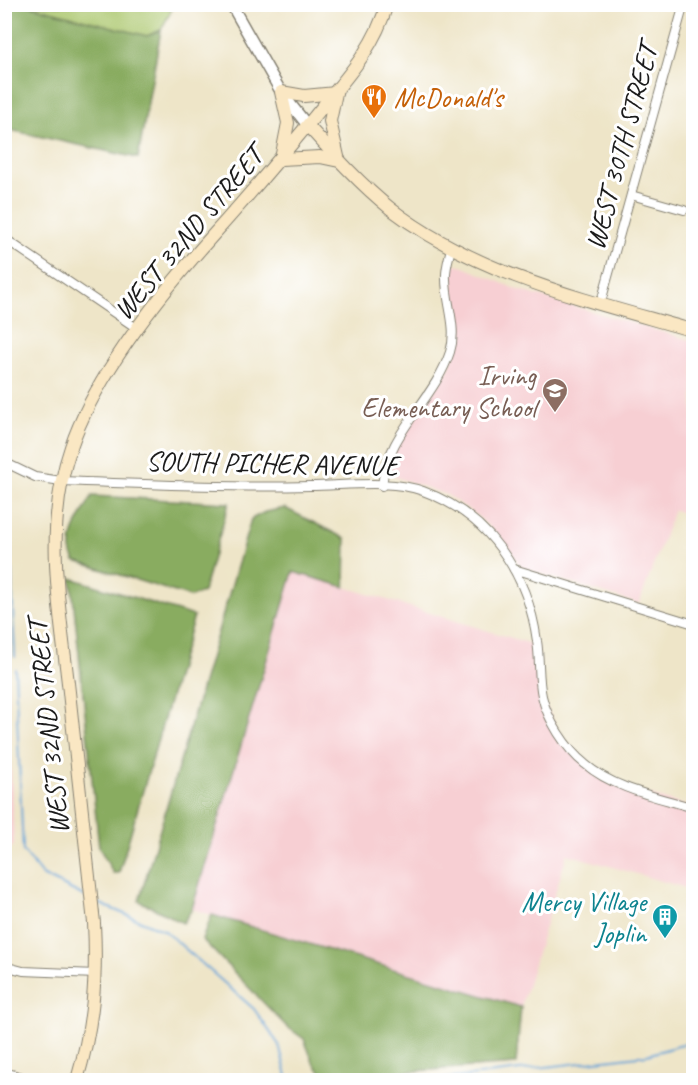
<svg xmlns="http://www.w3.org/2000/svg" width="698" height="1085" viewBox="0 0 698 1085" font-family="Caveat,sans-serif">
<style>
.built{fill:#f7cfd3}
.green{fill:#acc76e;stroke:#647245;stroke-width:1.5}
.forest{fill:#89ac61;stroke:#52643e;stroke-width:1.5}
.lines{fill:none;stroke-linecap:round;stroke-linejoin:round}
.stream{stroke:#64a2d6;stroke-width:2}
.minor-casing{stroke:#858072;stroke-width:10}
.tertiary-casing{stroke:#858072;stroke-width:13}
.secondary-casing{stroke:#858072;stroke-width:14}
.minor{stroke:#fff;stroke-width:8}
.tertiary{stroke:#fff;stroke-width:10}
.secondary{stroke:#fae7c3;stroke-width:12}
.labels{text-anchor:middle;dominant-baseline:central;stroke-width:6;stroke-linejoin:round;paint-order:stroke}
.food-label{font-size:28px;fill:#c56008;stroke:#fff;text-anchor:start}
.street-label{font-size:28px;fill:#1c1c1c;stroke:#fff}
.education-label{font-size:28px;fill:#785e54;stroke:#fff;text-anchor:end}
.culture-label{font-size:28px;fill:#0d838f;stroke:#fff;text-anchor:end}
</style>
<rect width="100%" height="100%" fill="#fff"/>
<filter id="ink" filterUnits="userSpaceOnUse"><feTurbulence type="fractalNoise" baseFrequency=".0167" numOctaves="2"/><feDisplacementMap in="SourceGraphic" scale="12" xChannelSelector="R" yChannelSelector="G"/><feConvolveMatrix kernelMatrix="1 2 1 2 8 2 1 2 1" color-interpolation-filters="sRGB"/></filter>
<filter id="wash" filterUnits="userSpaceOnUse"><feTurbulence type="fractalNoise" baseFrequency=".008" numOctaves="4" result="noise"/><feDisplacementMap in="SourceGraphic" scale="24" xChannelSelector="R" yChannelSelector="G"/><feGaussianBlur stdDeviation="1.35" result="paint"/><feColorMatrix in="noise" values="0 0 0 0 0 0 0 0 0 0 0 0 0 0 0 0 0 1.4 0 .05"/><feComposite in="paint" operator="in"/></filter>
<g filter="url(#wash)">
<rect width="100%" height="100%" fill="#eee5c8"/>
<g class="built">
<polygon points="452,264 457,264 518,290 693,341 693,516 674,510 639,604 522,568 502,539 475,514 447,495 390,475 393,450 448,370 455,351 457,328 450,271"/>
<polygon points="293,571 538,646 542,697 559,734 585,764 627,788 693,808 693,890 567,854 521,1007 192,909"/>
<polygon points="4,595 14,845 5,853 4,853"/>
</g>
<polygon class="green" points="27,5 174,5 161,30 147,36"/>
<g class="forest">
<polygon points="5,4 27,5 147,36 161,30 138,158 5,129"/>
<path d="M92 496 229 503 203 592 191 597 75 561C62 540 83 514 92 496Z"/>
<polygon points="285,508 346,539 345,587 293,572 192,909 183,923 139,901 251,519 265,512"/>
<polygon points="71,578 194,616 119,873 113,873 99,847"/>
<polygon points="212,915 521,1007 516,1064 330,1077 321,1073 313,1062 304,1039 286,1026 202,939"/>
</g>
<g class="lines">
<g class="stream">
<polyline points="4,397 6,457"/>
<polyline points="7,470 15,657"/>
<polyline points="15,669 23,851 42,875 84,896"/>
<polyline points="98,903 165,931 254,1009 279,1045 288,1080"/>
<polyline points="437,1080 647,1055 688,1043"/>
</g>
</g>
</g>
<g filter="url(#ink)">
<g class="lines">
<defs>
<g id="minor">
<polyline points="631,195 684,210"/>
<polyline points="4,238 138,329"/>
<polyline points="601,302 684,4"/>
<path d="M4 462 35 477 61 481C144 484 228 488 310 486 344 486 391 479 423 491 489 515 528 574 537 641 540 659 538 678 542 696 547 719 566 749 585 764 614 789 658 797 694 808"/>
<path d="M382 486C387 432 434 401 450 352 458 327 446 304 446 279 445 269 449 258 451 248"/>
<polyline points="514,569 694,624"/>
<polyline points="4,966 23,971 96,974"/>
<polyline points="4,1072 34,1080"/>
<polyline points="692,1080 694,1070"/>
</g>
<polyline id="tertiary" points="231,4 281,92 308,126"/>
<g id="secondary">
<polygon points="281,92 304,96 336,93 330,121 339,161 320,157 281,159 288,123"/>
<path d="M308 126C334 155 361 185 391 209 478 276 591 301 694 331"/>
<path d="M77 1080C93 1025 97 981 94 923 85 846 77 769 69 692 60 609 43 528 71 447 96 373 162 292 214 234 249 195 282 156 315 116 344 80 374 50 387 4"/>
</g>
</defs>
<use href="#minor" class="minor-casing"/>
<use href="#tertiary" class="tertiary-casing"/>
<use href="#secondary" class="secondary-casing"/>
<use href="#minor" class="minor"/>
<use href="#tertiary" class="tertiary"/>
<use href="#secondary" class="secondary"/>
</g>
</g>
<defs>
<symbol id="restaurant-pin" viewBox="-11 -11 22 30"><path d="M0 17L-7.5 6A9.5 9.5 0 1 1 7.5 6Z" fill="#e8710a" stroke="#fff"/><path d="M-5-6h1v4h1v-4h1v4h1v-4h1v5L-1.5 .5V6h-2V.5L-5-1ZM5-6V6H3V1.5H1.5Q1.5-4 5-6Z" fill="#fff"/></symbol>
<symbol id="school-pin" viewBox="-11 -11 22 30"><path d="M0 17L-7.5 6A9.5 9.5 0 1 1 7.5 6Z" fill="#8d6e63" stroke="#fff"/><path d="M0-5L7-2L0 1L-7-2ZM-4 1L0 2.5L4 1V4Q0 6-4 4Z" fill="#fff"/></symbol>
<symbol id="building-pin" viewBox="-11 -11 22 30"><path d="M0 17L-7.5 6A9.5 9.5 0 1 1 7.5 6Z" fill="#0f9aa8" stroke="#fff"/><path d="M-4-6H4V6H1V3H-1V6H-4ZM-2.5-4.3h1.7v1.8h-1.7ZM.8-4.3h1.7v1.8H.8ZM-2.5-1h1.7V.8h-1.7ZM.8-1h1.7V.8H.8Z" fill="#fff"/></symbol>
</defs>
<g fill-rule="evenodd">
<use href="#restaurant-pin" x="359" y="82" width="30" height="40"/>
<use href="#school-pin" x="540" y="376" width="30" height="40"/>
<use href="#building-pin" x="650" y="902" width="30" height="40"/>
</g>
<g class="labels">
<g class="food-label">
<text x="394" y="97">McDonald's</text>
</g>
<g class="street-label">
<text transform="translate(621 147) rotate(-75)">WEST 30TH STREET</text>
<text transform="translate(188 233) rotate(-50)">WEST 32ND STREET</text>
<text transform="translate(272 463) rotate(1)">SOUTH PICHER AVENUE</text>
<text transform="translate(48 727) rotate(-96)">WEST 32ND STREET</text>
</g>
<g class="education-label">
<text x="536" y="375">Irving<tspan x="536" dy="32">Elementary School</tspan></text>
</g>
<g class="culture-label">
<text x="646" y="901">Mercy Village<tspan x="646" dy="32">Joplin</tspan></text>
</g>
</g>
<rect width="698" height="1085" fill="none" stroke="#fff" stroke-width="24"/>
</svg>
